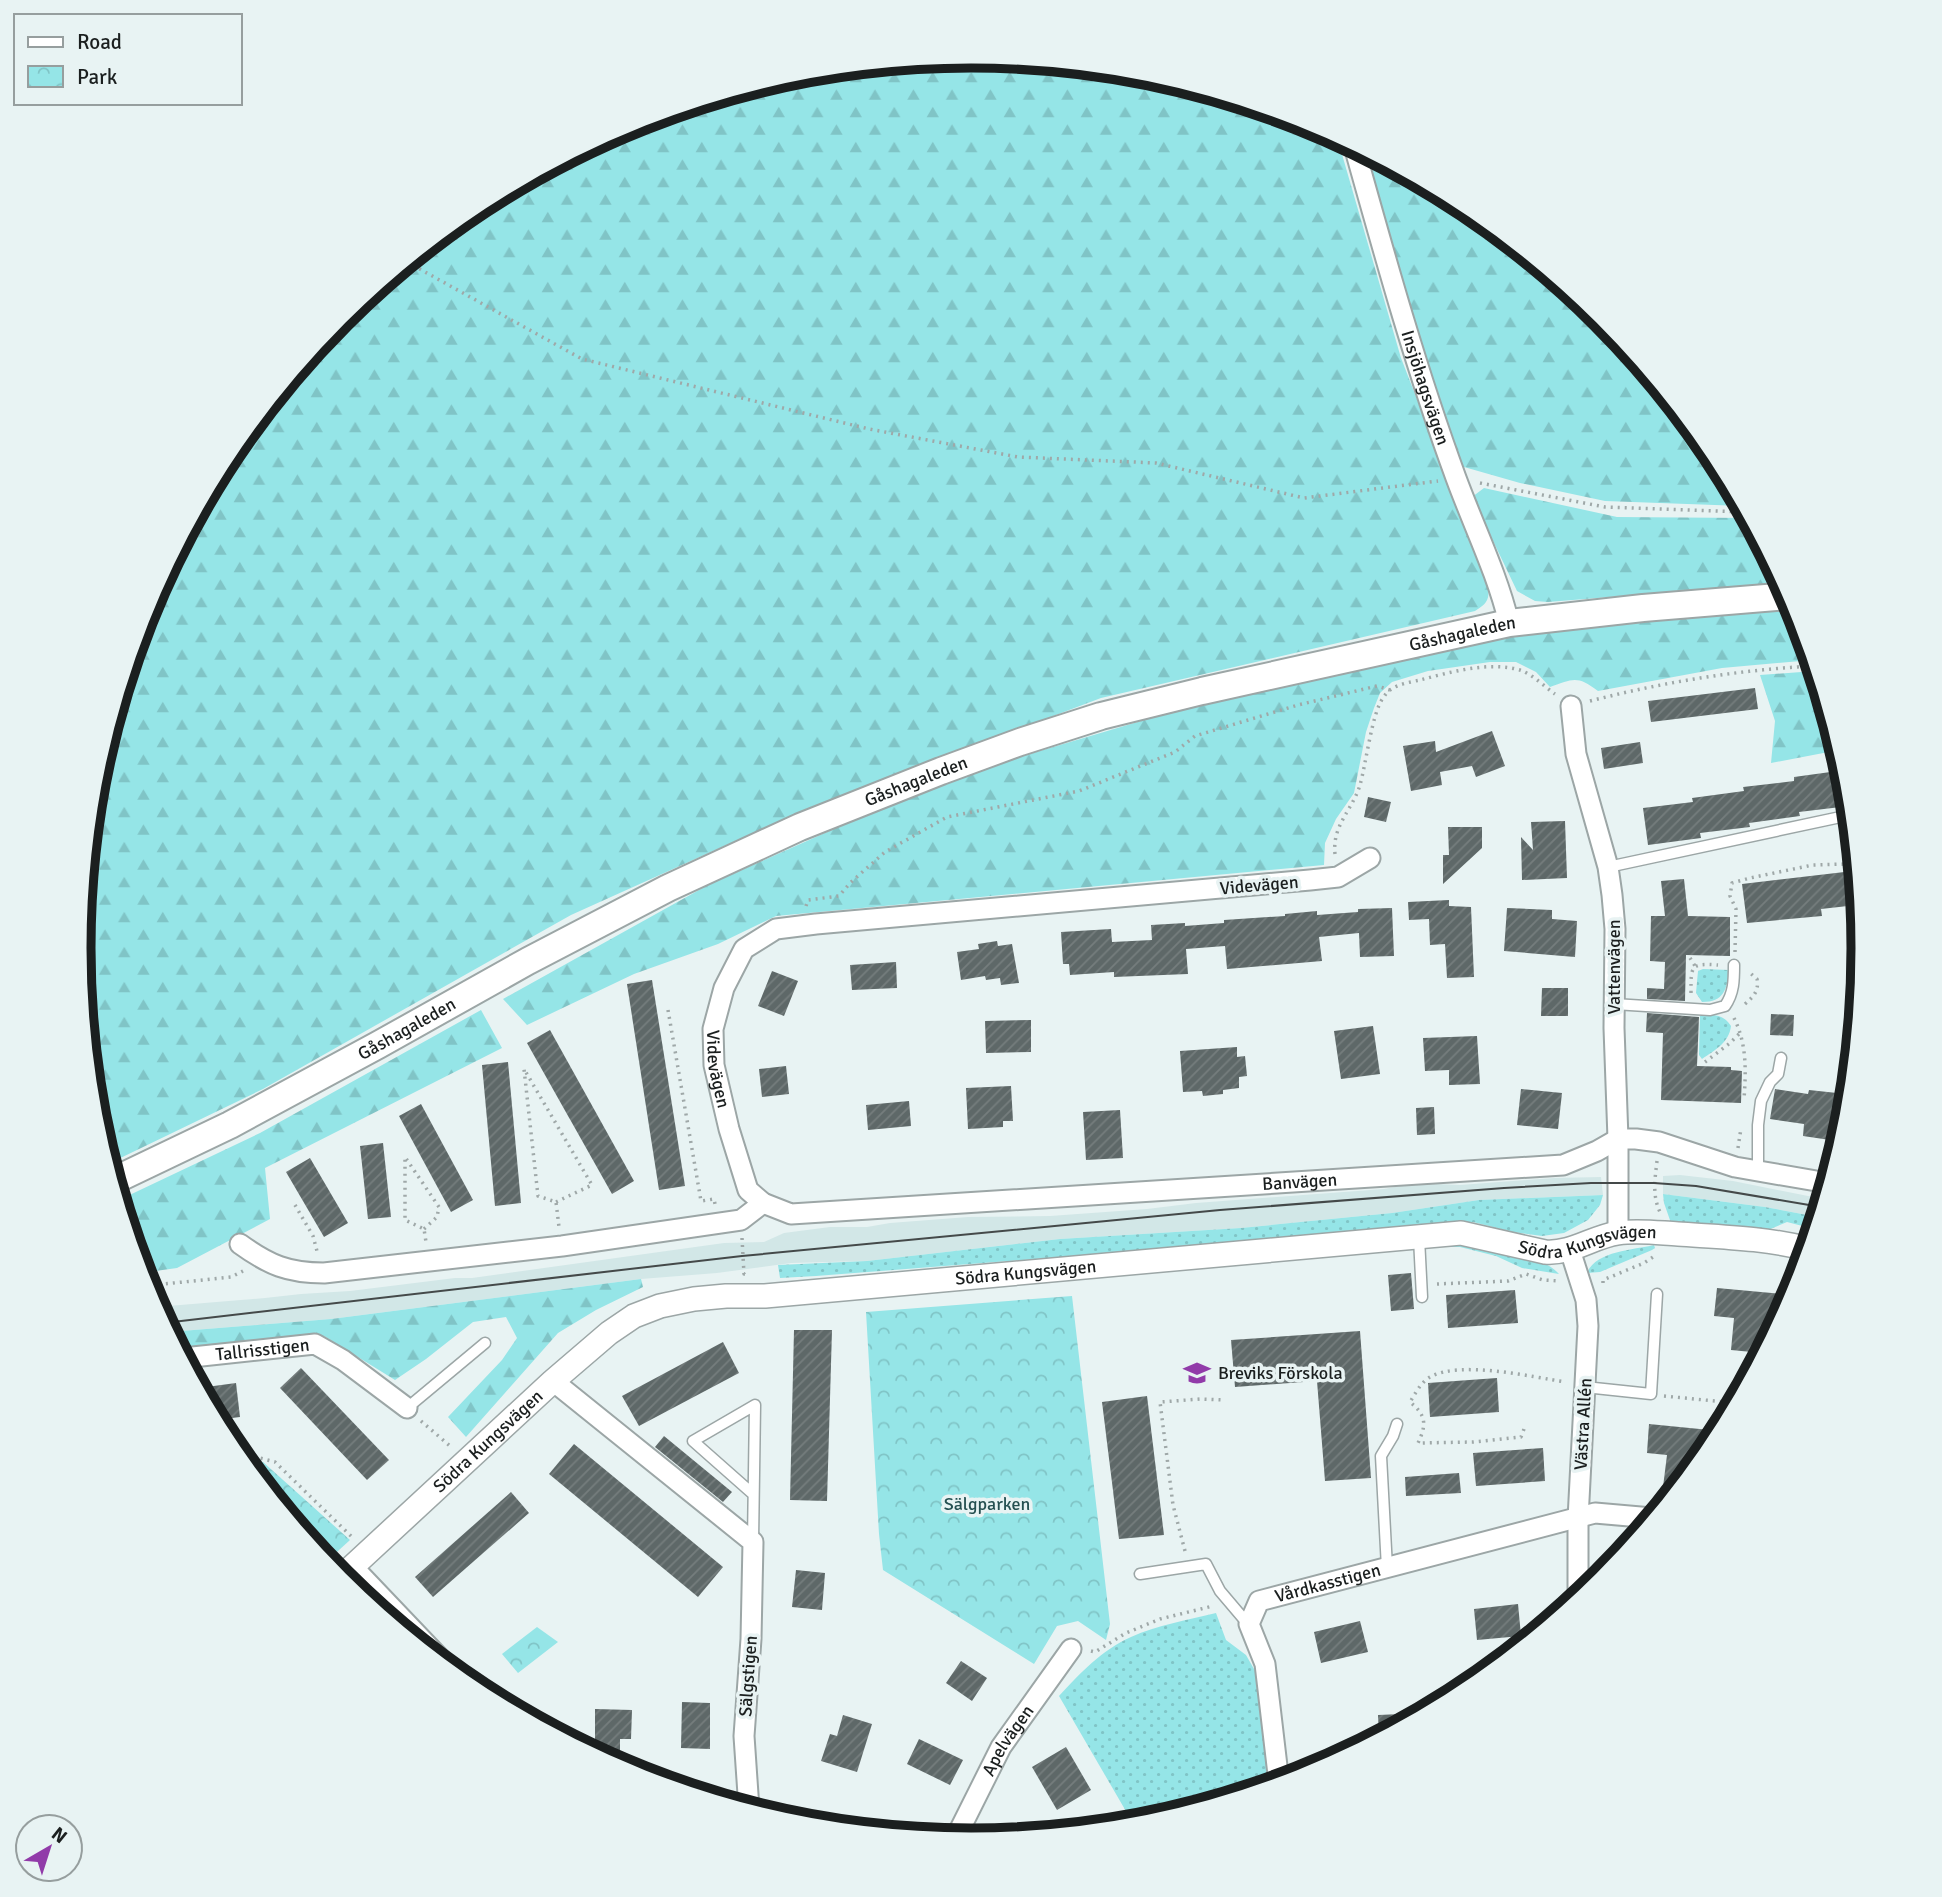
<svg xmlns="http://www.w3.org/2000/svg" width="1942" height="1897" viewBox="0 0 1942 1897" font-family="Signika,sans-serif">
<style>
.built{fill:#d2e7e7}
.grass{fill:url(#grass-dots)}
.forest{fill:url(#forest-firs)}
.park{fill:url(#park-crowns)}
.building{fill:url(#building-hatch)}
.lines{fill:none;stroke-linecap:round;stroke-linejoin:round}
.service-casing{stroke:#9ca6a6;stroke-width:13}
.minor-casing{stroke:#9ca6a6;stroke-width:23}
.tertiary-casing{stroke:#9ca6a6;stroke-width:26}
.secondary-casing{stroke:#9ca6a6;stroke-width:30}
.path{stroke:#9fa8a8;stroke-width:3.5;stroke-dasharray:2 5;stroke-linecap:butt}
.service{stroke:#fff;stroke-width:10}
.minor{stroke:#fff;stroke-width:19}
.tertiary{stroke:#fff;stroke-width:23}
.secondary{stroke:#fff;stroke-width:26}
.tram{stroke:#444949;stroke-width:2}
.labels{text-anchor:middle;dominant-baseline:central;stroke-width:7;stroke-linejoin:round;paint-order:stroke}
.street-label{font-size:18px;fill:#1b1f1f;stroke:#e8f3f3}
.poi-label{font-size:18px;fill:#1b1f1f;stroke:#e8f3f3;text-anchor:start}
.park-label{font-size:18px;fill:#255051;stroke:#e8f3f3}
.rim{fill:none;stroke:#1b1f1f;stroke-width:9}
</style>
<defs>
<pattern id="grass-dots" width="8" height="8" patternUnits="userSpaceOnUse" patternTransform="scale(1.75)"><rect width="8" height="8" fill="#95e5e7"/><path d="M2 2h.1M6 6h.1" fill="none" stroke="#80c4c6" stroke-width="1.8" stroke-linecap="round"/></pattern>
<pattern id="forest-firs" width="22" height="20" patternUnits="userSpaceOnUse" patternTransform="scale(1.75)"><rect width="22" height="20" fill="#95e5e7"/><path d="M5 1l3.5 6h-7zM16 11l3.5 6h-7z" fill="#80c4c6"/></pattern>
<pattern id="park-crowns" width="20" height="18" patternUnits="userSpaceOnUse" patternTransform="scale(1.75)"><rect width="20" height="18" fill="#95e5e7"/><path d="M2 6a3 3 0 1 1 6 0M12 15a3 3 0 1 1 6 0" fill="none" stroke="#80c4c6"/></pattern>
<pattern id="building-hatch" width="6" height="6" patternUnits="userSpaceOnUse" patternTransform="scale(1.75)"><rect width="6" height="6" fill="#5e6868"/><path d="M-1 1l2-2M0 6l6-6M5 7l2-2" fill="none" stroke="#757d7d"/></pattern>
</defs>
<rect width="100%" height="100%" fill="#e8f3f3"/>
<g class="built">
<polygon points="1680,1175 1733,1181 1823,1199 1818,1217 1765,1207 1663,1194 1663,1176"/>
<polygon points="1601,1177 1603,1195 1479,1200 1392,1213 1241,1228 1060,1239 867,1261 791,1263 717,1273 641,1279 331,1319 169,1332 156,1307 265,1298 301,1294 350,1291 455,1278 472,1278 724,1243 764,1242 784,1233 830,1227 867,1227 890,1223 968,1217 1050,1216 1147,1209 1196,1203 1384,1189 1416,1183 1460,1185 1554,1178"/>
</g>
<g class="grass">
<path d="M1703 969 1729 970C1727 989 1724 1002 1702 1002L1696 993 1698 971Z"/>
<path d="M1713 1015C1722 1016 1726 1019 1731 1026 1729 1043 1715 1050 1702 1059L1699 1055 1700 1016Z"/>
<polygon points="1663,1194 1765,1207 1818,1217 1814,1229 1787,1222 1768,1230 1671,1223 1664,1203"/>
<polygon points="1603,1195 1600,1205 1588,1220 1564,1233 1542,1236 1513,1232 1473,1222 1415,1225 1229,1244 816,1276 780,1278 778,1265 867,1261 1060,1239 1241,1228 1392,1213 1479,1200"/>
<path d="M1472 1243C1497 1249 1542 1255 1559 1274L1522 1268 1496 1256 1460 1247H1434L1433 1244Z"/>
<path d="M1654 1245 1655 1248 1652 1250 1600 1272 1587 1273C1596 1251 1633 1250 1654 1245Z"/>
<path d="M1216 1613 1226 1640 1246 1655 1258 1676 1270 1786 1145 1824 1134 1825 1059 1696C1080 1673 1102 1650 1131 1637 1157 1625 1188 1620 1216 1613Z"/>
</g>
<g class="forest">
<path d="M971 56 1145 73 1313 124 1337 137 1401 358 1488 582C1489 598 1490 602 1475 611L1101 698 806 809 571 915 263 1089 108 1164 96 1122 79 948 96 774 147 607 229 452 340 317 475 206 630 124 797 73Z"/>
<polygon points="1362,150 1467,207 1602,318 1713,453 1742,506 1605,501 1520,483 1457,465"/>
<polygon points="1484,488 1617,517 1748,518 1783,583 1548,602 1535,601 1517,591 1472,497"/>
<path d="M1797 610 1812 660 1722 668 1598 691C1577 675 1573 679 1550 687L1536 672 1516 662H1490L1428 671 1392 682 1380 693 1374 708 1366 732 1354 793 1336 819 1325 843 1324 865 776 916 718 944 634 974 527 1025 503 999 708 885 836 828 923 791 1006 761 1168 713 1311 676 1473 642 1635 621Z"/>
<polygon points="1815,671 1839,750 1771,763 1775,721 1760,675"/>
<polygon points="481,1010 502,1048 265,1168 270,1219 177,1268 141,1273 119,1200 260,1133"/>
<polygon points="641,1279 643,1287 596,1310 558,1333 466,1437 448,1417 502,1360 517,1338 506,1317 473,1322 426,1359 395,1380 324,1336 179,1350 169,1332 331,1319"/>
</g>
<g class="park">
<polygon points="1072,1296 1110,1624 1106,1640 1078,1621 1057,1626 1034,1664 883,1570 879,1534 866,1312"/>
<polygon points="242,1460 263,1462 350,1540 326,1562"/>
<polygon points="537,1627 558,1642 518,1673 502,1654"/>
</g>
<g class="building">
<polygon points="1755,688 1758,709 1651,722 1648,701"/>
<polygon points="1492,731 1505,766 1476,777 1472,766 1440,772 1442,785 1411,791 1403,746 1435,741 1436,752"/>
<polygon points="1640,742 1643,763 1604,769 1601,748"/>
<polygon points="1845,770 1849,806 1799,812 1800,816 1749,823 1750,827 1700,833 1701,838 1648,845 1643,808 1693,802 1692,798 1744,791 1743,787 1794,781 1794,777"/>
<polygon points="1368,797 1391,802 1386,822 1364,817"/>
<polygon points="1565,821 1567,878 1522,880 1521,837 1533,850 1531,822"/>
<polygon points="1448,827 1482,827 1482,848 1443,884 1443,855 1449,855"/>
<polygon points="1853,871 1857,905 1821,909 1822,916 1747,923 1742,884"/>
<polygon points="1684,879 1688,916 1730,917 1730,956 1686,955 1685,1001 1647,999 1647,988 1664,989 1665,962 1650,961 1651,916 1665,916 1661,881"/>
<polygon points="1449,900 1449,906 1471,907 1474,977 1447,978 1445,944 1430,945 1429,919 1409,920 1408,902"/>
<polygon points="1392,908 1394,956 1360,957 1359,933 1319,937 1322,961 1227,969 1225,946 1186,949 1188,974 1114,977 1114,972 1070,975 1069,964 1063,964 1061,932 1111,929 1112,942 1152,940 1151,925 1185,923 1185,926 1224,923 1224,920 1285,916 1285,914 1317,911 1317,915 1358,912 1358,909"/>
<polygon points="1507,908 1552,910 1552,919 1577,921 1575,957 1504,951"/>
<polygon points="997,941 998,946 1012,944 1019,983 1001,985 1000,978 986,980 985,976 961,980 957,952 979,949 978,944"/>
<polygon points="896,962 897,988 852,990 850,965"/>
<polygon points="772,971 798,981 784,1016 758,1006"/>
<polygon points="652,980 685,1186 659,1190 627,984"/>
<polygon points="1542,988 1568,988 1568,1016 1541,1016"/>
<polygon points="1647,1013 1699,1017 1697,1066 1731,1067 1731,1070 1742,1071 1741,1103 1661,1100 1663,1033 1646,1032"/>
<polygon points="1771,1014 1794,1015 1793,1036 1770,1035"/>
<polygon points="1031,1020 1031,1052 986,1053 985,1021"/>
<polygon points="1373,1026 1380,1074 1341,1079 1334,1031"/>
<polygon points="550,1030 634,1181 612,1194 527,1043"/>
<polygon points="1477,1036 1480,1084 1449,1085 1449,1070 1425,1071 1423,1038"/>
<polygon points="1237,1047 1237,1057 1245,1056 1247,1076 1239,1077 1239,1088 1223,1090 1223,1094 1203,1096 1202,1091 1183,1092 1180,1051"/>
<polygon points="508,1062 521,1203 495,1206 482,1065"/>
<polygon points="786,1066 789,1094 762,1097 759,1069"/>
<polygon points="1011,1086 1013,1121 1003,1121 1003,1127 968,1129 966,1088"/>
<polygon points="1521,1089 1562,1093 1558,1129 1517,1125"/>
<polygon points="1775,1089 1808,1094 1809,1090 1837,1093 1830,1140 1803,1136 1804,1124 1770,1119"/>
<polygon points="909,1101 911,1126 868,1130 866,1105"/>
<polygon points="421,1104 473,1200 451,1212 399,1116"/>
<polygon points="1434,1107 1435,1134 1417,1135 1416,1108"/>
<polygon points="1120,1110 1123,1158 1086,1160 1083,1112"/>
<polygon points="383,1143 391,1217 368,1219 360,1146"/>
<polygon points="310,1158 348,1223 324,1237 286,1172"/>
<polygon points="1411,1273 1414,1309 1391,1311 1388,1275"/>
<polygon points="1717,1288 1793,1295 1762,1353 1731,1350 1734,1318 1714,1316"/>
<polygon points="1515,1290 1518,1323 1448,1328 1446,1295"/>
<polygon points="794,1330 832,1330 827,1501 790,1500"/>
<polygon points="1360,1331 1371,1478 1325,1481 1317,1381 1235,1387 1231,1340"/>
<polygon points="723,1342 739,1373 639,1426 622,1396"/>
<polygon points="301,1368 389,1460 367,1480 280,1388"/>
<polygon points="1497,1378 1499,1412 1430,1417 1428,1383"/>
<polygon points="236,1383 240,1417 216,1420 199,1388"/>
<polygon points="1147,1396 1164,1535 1119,1539 1102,1402"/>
<polygon points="1649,1424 1720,1431 1713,1445 1677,1488 1663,1487 1667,1455 1647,1453"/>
<polygon points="664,1436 732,1492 723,1502 655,1447"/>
<polygon points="574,1444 723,1567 698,1597 549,1474"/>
<polygon points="1543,1448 1545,1481 1476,1486 1473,1453"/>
<polygon points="1459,1473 1461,1493 1406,1496 1405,1477"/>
<polygon points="511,1492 529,1513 433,1597 415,1577"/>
<polygon points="796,1570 825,1573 822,1610 792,1607"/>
<polygon points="1518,1604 1521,1636 1477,1640 1474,1609"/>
<polygon points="1360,1621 1368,1652 1321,1663 1314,1632"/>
<polygon points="961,1661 987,1678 972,1701 946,1683"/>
<polygon points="682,1702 710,1703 710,1749 681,1748"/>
<polygon points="595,1709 632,1710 631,1739 620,1739 620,1755 595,1755"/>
<polygon points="1424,1713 1391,1731 1379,1738 1378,1715"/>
<polygon points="843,1715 872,1724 857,1772 821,1761 830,1734 837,1736"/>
<polygon points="919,1739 963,1760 950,1785 907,1764"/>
<polygon points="1066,1747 1091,1790 1057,1810 1032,1767"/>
</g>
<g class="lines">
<defs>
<g id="service">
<polyline points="1608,867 1850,815"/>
<path d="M1614 1004 1710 1010 1725 1006C1734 993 1734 980 1734 965"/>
<polyline points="1758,1172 1758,1125 1761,1101 1770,1082 1778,1074 1781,1058"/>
<polyline points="1419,1238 1422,1297"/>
<polyline points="1585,1387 1651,1394 1657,1294"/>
<polyline points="407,1408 485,1343"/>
<polyline points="753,1494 693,1441 755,1405 753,1541"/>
<polyline points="1387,1568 1381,1456 1393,1436 1397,1424"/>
<polyline points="1140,1574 1206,1564 1220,1591 1248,1624"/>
</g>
<g id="minor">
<path id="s1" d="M1354 146C1385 257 1416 369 1456 478 1474 527 1497 573 1509 623"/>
<polyline points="1571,706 1576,754 1608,867 1612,895 1615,929 1614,1028 1618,1139 1618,1233"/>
<path id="s2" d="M1370 858 1338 877 1310 880 816 924 776 929 744 949 724 988 713 1029 714 1065 729 1129 748 1190 763 1203 791 1214 1563 1165 1597 1151 1618 1139H1636L1659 1142 1735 1167 1828 1183"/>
<path d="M240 1244C269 1265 288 1273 324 1273L562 1246 741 1220 763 1203"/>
<polyline points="1570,1250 1586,1300 1588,1326 1578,1519 1578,1599"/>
<path id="s3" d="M183 1358 315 1344 343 1360 407 1408"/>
<polyline points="553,1381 753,1542 751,1639 744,1736 749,1809"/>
<polyline points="353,1567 452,1671"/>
<path id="s4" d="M1279 1783 1265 1664 1249 1624 1259 1601 1595 1513 1652 1518"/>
<path id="s5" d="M955 1839 1001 1747 1071 1649"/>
</g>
<g id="tertiary">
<path id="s6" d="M339 1579 553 1381 609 1333 634 1316 660 1306 694 1299 726 1296H765L1461 1233 1545 1252C1572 1254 1592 1237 1618 1233 1638 1230 1659 1233 1678 1234 1721 1237 1766 1238 1808 1249"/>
</g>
<g id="secondary">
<path id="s7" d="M113 1181 230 1125 378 1045 528 961 668 888 800 827 941 771 1020 742 1101 716 1202 691 1509 623 1643 608 1790 596"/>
</g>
</defs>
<use href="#service" class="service-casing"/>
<use href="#minor" class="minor-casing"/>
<use href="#tertiary" class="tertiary-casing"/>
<use href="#secondary" class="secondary-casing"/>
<g class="path">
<polyline points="407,262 582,359 869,429 1018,457 1156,463 1304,498 1438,481"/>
<polyline points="1480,483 1605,507 1745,512"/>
<path d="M1590 701C1664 682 1738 670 1813 666"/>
<path d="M1335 854C1332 825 1352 811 1360 785 1366 764 1372 713 1383 698 1385 695 1387 692 1390 690 1398 684 1411 682 1420 680 1451 672 1489 661 1520 670 1532 674 1545 687 1555 694"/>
<polyline points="806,906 808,900 839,896 850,883 885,852 947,817 1079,791 1175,752 1195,736 1298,705 1377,686 1390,690"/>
<polyline points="1735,952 1736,909 1730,896 1732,883 1750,878 1813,865 1846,864 1856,869"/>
<polyline points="1690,958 1695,966"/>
<path d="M1691 993C1691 966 1690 963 1718 965"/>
<path d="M1745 1004C1754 996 1759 991 1757 979L1749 972"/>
<polyline points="668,1010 701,1201 714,1199 715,1204"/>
<path d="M1734 1018C1747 1044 1746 1071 1744 1099"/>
<polyline points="1705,1062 1730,1043 1740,1033"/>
<polyline points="1738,1148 1741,1128"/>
<path d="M1657 1161C1655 1179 1652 1195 1660 1212"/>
<polyline points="556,1202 592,1185 524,1069 538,1196 556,1202 559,1227"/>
<polyline points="295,1205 313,1236 318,1255"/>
<polyline points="424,1229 437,1217 439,1207 405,1157 405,1220 424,1229 426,1242"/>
<polyline points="742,1238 744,1274 746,1274"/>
<polyline points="1603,1283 1603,1280 1644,1263 1656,1255"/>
<polyline points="1437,1284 1508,1281 1526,1274 1543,1280 1560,1281"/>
<polyline points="145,1286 231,1277 243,1271"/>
<polyline points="1664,1396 1735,1403"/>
<polyline points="421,1421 450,1446"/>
<path d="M1524 1429 1521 1437 1473 1442 1418 1443C1427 1424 1426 1415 1410 1402 1415 1394 1421 1382 1430 1377 1460 1360 1532 1377 1566 1382"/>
<polyline points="240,1457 252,1456 275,1462 353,1538"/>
<polyline points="1185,1551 1173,1505 1160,1402 1201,1399 1224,1400"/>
<polyline points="1091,1651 1095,1652 1126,1633 1160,1619 1213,1606"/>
</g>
<use href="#service" class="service"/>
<use href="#minor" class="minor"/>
<use href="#tertiary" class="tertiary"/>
<use href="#secondary" class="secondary"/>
<polyline class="tram" points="164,1323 742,1256 1220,1210 1504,1188 1591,1183 1654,1183 1696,1186 1821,1207"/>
</g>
<defs>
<symbol id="school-bare" viewBox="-9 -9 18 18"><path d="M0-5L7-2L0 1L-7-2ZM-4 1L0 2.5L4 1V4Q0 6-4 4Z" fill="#913ba9" stroke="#e8f3f3" stroke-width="2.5" paint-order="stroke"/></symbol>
</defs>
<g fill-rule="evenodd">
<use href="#school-bare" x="1178" y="1354" width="38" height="38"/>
</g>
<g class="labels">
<g class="street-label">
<text stroke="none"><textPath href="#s1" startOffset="252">Insjöhagsvägen</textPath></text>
<text stroke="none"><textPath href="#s7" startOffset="1465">Gåshagaleden</textPath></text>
<text stroke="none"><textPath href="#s7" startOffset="898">Gåshagaleden</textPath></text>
<text transform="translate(1259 885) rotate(-5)">Videvägen</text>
<text transform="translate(1614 967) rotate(-90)">Vattenvägen</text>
<text stroke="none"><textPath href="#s7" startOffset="331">Gåshagaleden</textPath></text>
<text stroke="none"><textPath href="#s2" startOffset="766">Videvägen</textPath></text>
<text stroke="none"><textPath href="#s2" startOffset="1451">Banvägen</textPath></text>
<text stroke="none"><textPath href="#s6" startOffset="1358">Södra Kungsvägen</textPath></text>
<text stroke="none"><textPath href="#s6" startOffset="791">Södra Kungsvägen</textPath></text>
<text stroke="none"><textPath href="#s3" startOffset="80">Tallrisstigen</textPath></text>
<text transform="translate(1583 1424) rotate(-87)">Västra Allén</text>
<text stroke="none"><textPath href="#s6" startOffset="203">Södra Kungsvägen</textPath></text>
<text stroke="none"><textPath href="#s4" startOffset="259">Vårdkasstigen</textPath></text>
<text transform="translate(748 1676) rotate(-86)">Sälgstigen</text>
<text stroke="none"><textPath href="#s5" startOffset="112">Apelvägen</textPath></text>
</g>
<g class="poi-label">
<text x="1218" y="1373">Breviks Förskola</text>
</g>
<g class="park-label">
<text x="987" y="1504">Sälgparken</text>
</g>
</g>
<path d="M0 0H1942V1897H0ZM91 948a880 880 0 1 1 1760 0a880 880 0 1 1-1760 0Z" fill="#e8f3f3" fill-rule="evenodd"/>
<path class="rim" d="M91 948a880 880 0 1 1 1760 0a880 880 0 1 1-1760 0Z"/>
<rect x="14" y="14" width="228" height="91" fill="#e8f3f3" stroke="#969e9e" stroke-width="2"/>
<rect x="28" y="37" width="35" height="10" fill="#ffffff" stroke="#969e9e" stroke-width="2"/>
<text x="77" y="49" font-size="21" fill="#1b1f1f">Road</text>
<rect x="28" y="66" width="35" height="21" fill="url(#park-crowns)" stroke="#969e9e" stroke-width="2"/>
<text x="77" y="84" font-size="21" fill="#1b1f1f">Park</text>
<g transform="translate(49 1848) rotate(39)"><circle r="33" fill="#e8f3f3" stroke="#969e9e" stroke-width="2"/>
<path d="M0-5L12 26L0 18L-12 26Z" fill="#913ba9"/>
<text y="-10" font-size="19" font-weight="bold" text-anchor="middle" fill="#1b1f1f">N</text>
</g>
</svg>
